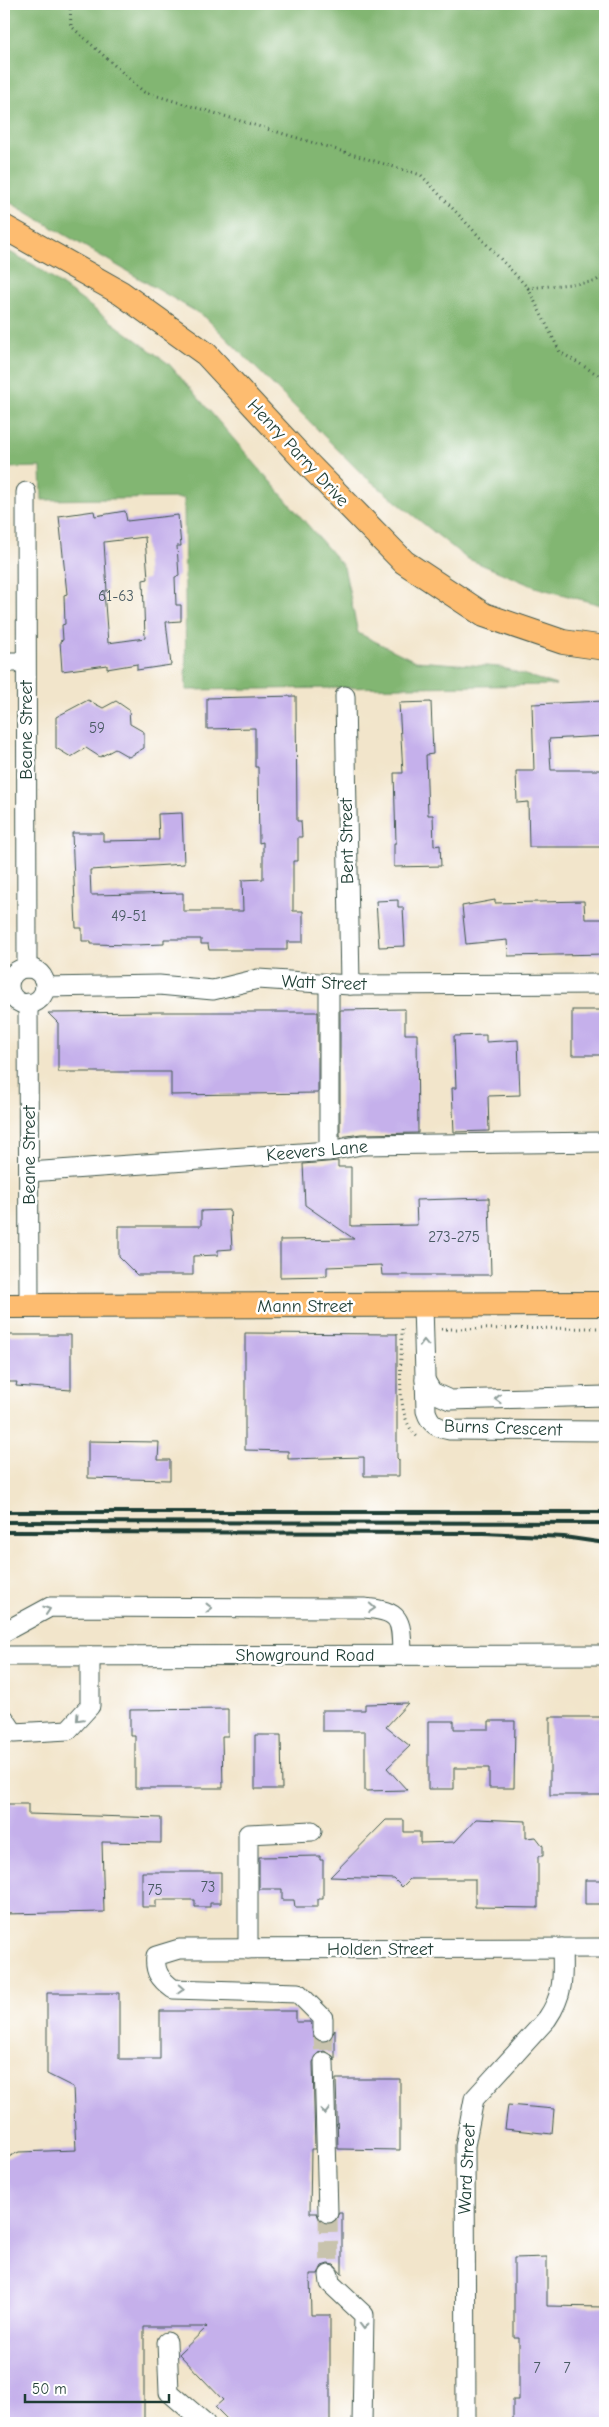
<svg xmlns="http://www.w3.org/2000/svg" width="609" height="2427" viewBox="0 0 609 2427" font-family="'Comic Neue',sans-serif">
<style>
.forest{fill:#82b672;stroke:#507a53}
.building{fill:#c5b0eb;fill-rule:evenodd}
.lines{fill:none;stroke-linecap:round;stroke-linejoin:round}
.minor-tunnel{stroke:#c8c3ad;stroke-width:19;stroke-dasharray:19 9;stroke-linecap:butt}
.minor-casing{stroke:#3f564b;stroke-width:21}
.major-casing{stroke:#3f564b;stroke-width:26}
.path{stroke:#3f564b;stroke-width:3;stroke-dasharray:1 4;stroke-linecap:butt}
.minor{stroke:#fff;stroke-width:19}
.major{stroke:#fdbc6f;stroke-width:24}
.rail{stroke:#1f3d34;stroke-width:4}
.oneway{stroke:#8f9e9a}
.labels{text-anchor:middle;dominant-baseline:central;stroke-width:5;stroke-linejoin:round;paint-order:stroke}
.number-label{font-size:15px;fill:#485a62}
.street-label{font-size:18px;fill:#1f3d34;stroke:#fff}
</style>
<rect width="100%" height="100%" fill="#fff"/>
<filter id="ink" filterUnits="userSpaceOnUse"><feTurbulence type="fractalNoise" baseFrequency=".02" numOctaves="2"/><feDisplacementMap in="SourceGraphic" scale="10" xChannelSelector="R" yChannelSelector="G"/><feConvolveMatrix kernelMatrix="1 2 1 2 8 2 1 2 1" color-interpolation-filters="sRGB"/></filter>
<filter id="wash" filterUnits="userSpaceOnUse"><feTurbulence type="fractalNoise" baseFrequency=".0096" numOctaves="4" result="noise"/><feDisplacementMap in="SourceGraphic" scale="20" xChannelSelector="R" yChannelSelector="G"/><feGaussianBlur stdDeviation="1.12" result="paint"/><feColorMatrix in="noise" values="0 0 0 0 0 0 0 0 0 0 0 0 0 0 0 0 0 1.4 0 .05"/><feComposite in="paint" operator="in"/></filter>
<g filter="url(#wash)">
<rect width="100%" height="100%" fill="#f2e5cb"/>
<g class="forest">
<polygon points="4,4 605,4 605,606 535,587 466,558 362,474 205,317 4,199"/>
<polygon points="4,249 34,265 169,364 344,567 358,633 415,661 500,667 556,685 186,690 184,498 42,500 41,467 4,468"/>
</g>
<g id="blocks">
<g class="building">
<path d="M94 511 95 516 125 511 127 521 178 515 181 546H177L179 576 175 577 176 605H181V621L166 622 171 665 137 670V664L107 669V665L62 671 60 641 63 640 62 625 65 624 64 595 67 594 59 516ZM145 537 148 579 143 580 145 638 108 643 104 591H107L104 542Z"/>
<polygon points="296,696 297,821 301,821 302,837 298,837 298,861 293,861 293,911 303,911 303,942 287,942 287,950 209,950 208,944 201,944 201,939 164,939 164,944 135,945 91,944 91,941 82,941 82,928 76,928 72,833 103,833 103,841 159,840 158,814 182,813 184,864 90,870 91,895 183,893 183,911 243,911 242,880 263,879 263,842 259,843 258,767 255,767 255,728 207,729 207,698"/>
<polygon points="88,700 103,708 116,701 129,710 130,724 144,732 144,748 129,757 115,749 100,757 86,748 71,757 56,748 56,717"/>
<polygon points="605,701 605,736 549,739 551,770 605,770 605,847 529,847 528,802 517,803 516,771 534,771 532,704"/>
<polygon points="431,702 433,754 426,755 428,815 433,815 434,846 440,845 441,866 394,867 394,843 396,843 394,773 403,773 399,703"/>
<polygon points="398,900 398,907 403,907 405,946 379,947 376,901"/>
<polygon points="495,900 495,903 584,901 585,919 605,919 605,954 508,956 507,940 466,944 462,906"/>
<polygon points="405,1009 405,1034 417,1034 418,1133 361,1134 340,1137 340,1010"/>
<rect x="572" y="1010" width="33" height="45"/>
<polygon points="163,1012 318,1012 318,1093 171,1095 171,1072 58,1072 58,1023 48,1013"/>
<polygon points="486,1035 486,1042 518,1040 520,1095 488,1096 489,1131 454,1132 452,1088 456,1088 454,1036"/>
<polygon points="338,1161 338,1167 351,1167 351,1226 417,1225 416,1200 489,1198 491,1275 382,1275 381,1265 327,1267 327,1276 280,1277 280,1240 354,1239 305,1205 303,1164"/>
<polygon points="230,1210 232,1249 218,1250 218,1255 193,1256 193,1275 137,1275 119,1257 119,1226 201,1226 201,1211"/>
<polygon points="245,1333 397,1334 397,1458 399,1460 399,1476 364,1476 364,1457 288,1459 288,1451 245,1450"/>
<polygon points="4,1335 71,1335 71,1390 16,1386 17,1382 4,1382"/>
<polygon points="88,1441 159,1442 158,1460 170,1460 170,1480 88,1478"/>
<polygon points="408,1703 386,1727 410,1746 387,1768 407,1790 365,1791 365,1731 322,1731 322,1710 365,1710 365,1704"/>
<polygon points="228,1709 228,1736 222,1736 223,1788 135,1788 135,1736 130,1736 130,1710"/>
<rect x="550" y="1717" width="55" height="78"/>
<polygon points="428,1721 454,1721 454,1729 489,1729 489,1721 515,1721 514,1788 489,1788 489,1768 454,1768 454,1789 428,1789"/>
<polygon points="255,1735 281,1735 282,1789 255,1789"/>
<polygon points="4,1804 28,1804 28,1814 161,1818 161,1843 102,1842 104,1912 4,1914"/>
<polygon points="476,1819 526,1821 526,1838 536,1837 543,1846 543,1856 538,1856 538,1908 475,1907 475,1879 410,1879 402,1887 394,1879 330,1877 386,1820 404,1820 404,1832 420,1832 420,1843 455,1842"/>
<polygon points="320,1856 320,1860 323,1860 323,1899 318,1899 318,1907 295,1907 294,1900 282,1900 282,1889 259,1889 259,1857"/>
<polygon points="142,1872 221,1872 221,1903 210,1903 210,1907 195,1907 195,1900 156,1900 156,1907 142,1907"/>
<rect x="585" y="1880" width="20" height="24"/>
<polygon points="47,1993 119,1993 119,2059 160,2059 160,2011 296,2011 296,2022 311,2022 313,2036 318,2041 329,2040 335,2030 335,2061 333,2056 324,2051 318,2053 313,2062 315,2149 311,2149 310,2213 317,2213 319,2219 328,2224 334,2222 339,2213 342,2213 342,2274 334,2265 328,2264 322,2266 318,2274 310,2274 311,2315 330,2315 330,2421 311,2421 311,2423 231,2423 215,2407 223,2400 179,2354 207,2327 144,2327 144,2423 4,2423 4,2159 19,2152 76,2150 73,2087 47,2074"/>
<polygon points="336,2079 400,2079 400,2150 338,2149"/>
<polygon points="508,2105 554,2109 552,2134 505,2129"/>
<polygon points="547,2257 547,2306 605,2307 605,2423 513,2423 513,2400 519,2400 519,2338 514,2338 514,2258"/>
</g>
</g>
</g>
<g filter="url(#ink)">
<use href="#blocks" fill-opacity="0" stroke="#3f564b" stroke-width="1"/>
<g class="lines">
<g class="minor-tunnel">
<polyline points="323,2031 324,2062"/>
<polyline points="328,2213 329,2275"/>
</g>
<defs>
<g id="minor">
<polyline points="26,492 27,968"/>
<polyline points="4,662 25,662"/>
<polyline points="345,696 350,985"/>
<circle cx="27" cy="986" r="18"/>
<polyline points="329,985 329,1151"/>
<polyline points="45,987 159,985 213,990 258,979 350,985 605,984"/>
<polyline points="28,1003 29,1306"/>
<polyline points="29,1172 329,1151 361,1145 605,1142"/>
<path d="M423 1305 426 1411C430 1424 437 1428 450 1430L605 1431"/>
<polyline points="425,1380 432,1392 450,1400 605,1396"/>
<path d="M4 1632 50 1607 364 1608C403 1611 401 1621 402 1655"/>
<polyline points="4,1656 605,1655"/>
<polyline points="4,1718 14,1733 68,1730 90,1706 90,1656"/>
<polyline points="248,1949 248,1834 312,1831"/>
<path d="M323 2031V2018L298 1993 173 1989C160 1979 154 1972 156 1956L179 1949 605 1948"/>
<polyline points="324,2062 328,2213"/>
<polyline points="329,2275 330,2283 364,2315 362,2423"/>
<polyline points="167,2342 169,2392 205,2423"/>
<path d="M466 2423 465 2146 474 2099 547 2019C564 1994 563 1978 562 1948"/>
</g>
<g id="major">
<polyline points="4,227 121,293 206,354 308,464 404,562 484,615 563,642 605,648"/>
<polyline points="4,1306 605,1304"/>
</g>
</defs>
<use href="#minor" class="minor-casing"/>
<use href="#major" class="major-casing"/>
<g class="path">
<polyline points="70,4 71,26 144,92 421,175 528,288 594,282 605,275"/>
<polyline points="528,288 560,352 605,379"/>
<path d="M402 1329C402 1359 393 1419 419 1438"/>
<polyline points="441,1329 605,1328"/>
</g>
<use href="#minor" class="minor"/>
<use href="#major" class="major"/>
<g class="rail">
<polyline points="4,1512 605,1512"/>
<polyline points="4,1522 605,1523"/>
<polyline points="4,1532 484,1533 564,1537 605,1543"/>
</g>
</g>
<defs><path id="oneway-chevron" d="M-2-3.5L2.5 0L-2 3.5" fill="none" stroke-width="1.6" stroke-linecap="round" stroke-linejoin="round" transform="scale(1.25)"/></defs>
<g class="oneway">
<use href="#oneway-chevron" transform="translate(424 1343) rotate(-92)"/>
<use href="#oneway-chevron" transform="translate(498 1399) rotate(178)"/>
<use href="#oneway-chevron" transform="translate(209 1608)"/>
<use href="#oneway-chevron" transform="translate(372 1608) rotate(4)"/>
<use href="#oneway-chevron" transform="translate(47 1610) rotate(-18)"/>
<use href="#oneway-chevron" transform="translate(79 1718) rotate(133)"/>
<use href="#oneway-chevron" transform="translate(181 1989) rotate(3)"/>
<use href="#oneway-chevron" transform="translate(325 2111) rotate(89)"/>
<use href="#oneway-chevron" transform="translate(364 2326) rotate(91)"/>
</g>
</g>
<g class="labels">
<g class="number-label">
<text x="116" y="596">61-63</text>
<text x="97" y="728">59</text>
<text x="129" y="916">49-51</text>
<text x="454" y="1237">273-275</text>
<text x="208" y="1887">73</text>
<text x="155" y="1890">75</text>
<text x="537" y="2368">7</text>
<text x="567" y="2368">7</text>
</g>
<g class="street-label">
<text transform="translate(298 453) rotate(47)">Henry Parry Drive</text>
<text transform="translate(26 730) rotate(-90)">Beane Street</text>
<text transform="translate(347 841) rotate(-91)">Bent Street</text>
<text transform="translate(324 983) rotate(2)">Watt Street</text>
<text transform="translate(317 1151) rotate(-5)">Keevers Lane</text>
<text transform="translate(29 1155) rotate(-90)">Beane Street</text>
<text x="305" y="1306">Mann Street</text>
<text transform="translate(503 1428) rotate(2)">Burns Crescent</text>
<text x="305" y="1655">Showground Road</text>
<text x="380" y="1949">Holden Street</text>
<text transform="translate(467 2169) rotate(-87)">Ward Street</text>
</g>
</g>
<rect width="609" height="2427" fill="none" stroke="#fff" stroke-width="20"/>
<path d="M25 2394v8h144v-8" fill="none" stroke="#1f3d34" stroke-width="2.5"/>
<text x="32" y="2394" font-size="15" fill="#1f3d34" stroke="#ffffff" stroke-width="4" paint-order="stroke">50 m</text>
</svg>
